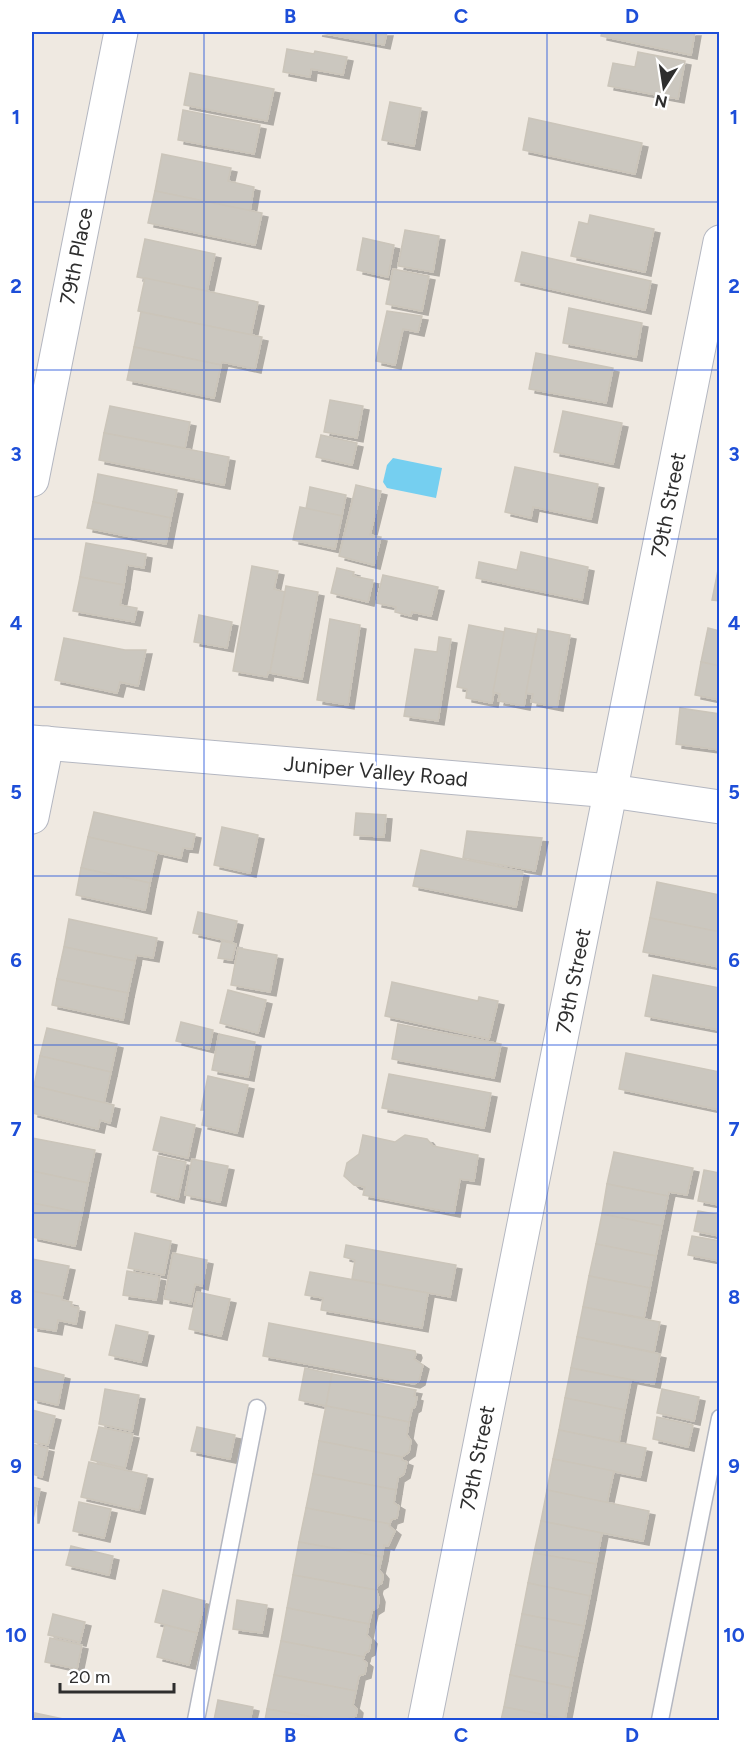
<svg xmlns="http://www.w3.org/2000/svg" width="751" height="1752" viewBox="0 0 751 1752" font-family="Figtree,sans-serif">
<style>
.water{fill:#75cff0}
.building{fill:#cbc7bf;stroke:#cbc5ba;stroke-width:1.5;filter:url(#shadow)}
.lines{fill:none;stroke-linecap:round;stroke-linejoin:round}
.service-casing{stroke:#b4b7c1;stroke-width:19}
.minor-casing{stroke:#b4b7c1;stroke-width:35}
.service{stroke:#fff;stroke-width:16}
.minor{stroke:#fff;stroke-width:33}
.grid{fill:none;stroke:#1d4ed8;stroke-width:1.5;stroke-opacity:0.55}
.labels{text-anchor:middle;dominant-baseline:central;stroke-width:5;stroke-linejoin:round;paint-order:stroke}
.street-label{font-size:21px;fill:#2e2e2e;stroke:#fff}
.neatline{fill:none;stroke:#1d4ed8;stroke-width:2}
.grid-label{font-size:20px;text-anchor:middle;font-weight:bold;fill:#1d4ed8}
</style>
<defs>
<filter id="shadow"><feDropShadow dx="6" dy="4" stdDeviation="0" flood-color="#0004"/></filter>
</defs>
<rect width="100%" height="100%" fill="#efe9e1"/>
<polygon class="water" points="393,458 442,468 436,498 387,488 383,482 387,465"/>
<g class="building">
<polygon points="316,32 387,32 384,45"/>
<polygon points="602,32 695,32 691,55 601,36"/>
<polygon points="287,49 314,54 315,51 347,57 343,75 311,69 310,77 283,72"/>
<polygon points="638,52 685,61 678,99 608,86 613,63 635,67"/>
<polygon points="190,73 274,89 267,121 184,105"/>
<polygon points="390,102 421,108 414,146 382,140"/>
<polygon points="183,110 260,125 254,154 178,140"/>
<polygon points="529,118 642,143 635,174 523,150"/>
<polygon points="162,154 231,168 228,181 254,187 250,211 155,191"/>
<polygon points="155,191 262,213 255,245 148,223"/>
<polygon points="590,215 654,229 645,272 571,256 579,222 588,224"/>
<polygon points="405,230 439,236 433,272 398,266"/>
<polygon points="363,238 394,245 388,277 357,270"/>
<polygon points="145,239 215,254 207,291 137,277"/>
<polygon points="522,252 651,281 645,310 515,281"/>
<polygon points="393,269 429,276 422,311 386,304"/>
<polygon points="145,278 258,302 251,335 138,311"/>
<polygon points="569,308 642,323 636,357 563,343"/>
<polygon points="387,311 422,316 418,332 403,329 395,365 376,361"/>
<polygon points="141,312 262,337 255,369 222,362 221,365 134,347"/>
<polygon points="134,347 221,365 214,398 127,380"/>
<polygon points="536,353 613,368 606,403 529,389"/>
<polygon points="330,400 363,406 357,438 324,432"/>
<polygon points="110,406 190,422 185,448 104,433"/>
<polygon points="563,411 622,423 613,464 554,452"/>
<polygon points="104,433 229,457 224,485 99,460"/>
<polygon points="321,435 357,443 352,465 316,457"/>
<polygon points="515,467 598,484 591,519 533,507 531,518 505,512"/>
<polygon points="98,474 177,490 171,518 93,502"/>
<polygon points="356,485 381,491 370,535 381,537 374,565 339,556"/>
<polygon points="310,487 346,495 342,516 306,509"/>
<polygon points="93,502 171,518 166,544 87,528"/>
<polygon points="300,507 342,516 335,549 293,540"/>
<polygon points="86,543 146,554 144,568 127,565 124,585 80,577"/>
<polygon points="521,552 588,567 582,600 476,578 479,562 517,570"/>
<polygon points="720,560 720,601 712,600"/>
<polygon points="252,566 278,571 274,589 285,592 270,673 268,672 267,677 233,671"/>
<polygon points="337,568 354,572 353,576 373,580 368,602 331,593"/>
<polygon points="383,575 438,587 431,616 412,612 411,616 395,612 396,607 376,603"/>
<polygon points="80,577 124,585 120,605 137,608 134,622 73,611"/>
<polygon points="286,586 318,592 302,679 270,673"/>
<polygon points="199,615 232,622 227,648 194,642"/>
<polygon points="330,619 360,625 348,705 317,700"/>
<polygon points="469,625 505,632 492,703 466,698 467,689 457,687"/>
<polygon points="505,628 537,634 524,706 498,701 500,694 493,692"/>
<polygon points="708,628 720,631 720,666 701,662"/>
<polygon points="538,629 570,635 557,707 531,702 533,694 526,693"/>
<polygon points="439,637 451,639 438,721 404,716 415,649 437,652"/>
<polygon points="64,638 125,650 146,650 138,686 120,682 117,693 55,680"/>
<polygon points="701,662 720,666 720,700 695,695"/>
<polygon points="680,708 720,714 720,750 676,744"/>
<polygon points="94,812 195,834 192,849 183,848 181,858 88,837"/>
<polygon points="356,813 386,815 384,837 354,835"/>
<polygon points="222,827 258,835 250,873 214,865"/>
<polygon points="467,831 542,838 535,871 463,858"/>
<polygon points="88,837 157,852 150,883 81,868"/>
<polygon points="421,850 523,872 516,907 413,886"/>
<polygon points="81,868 150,883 145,910 76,895"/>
<polygon points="657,882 720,895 720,932 650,918"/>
<polygon points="198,912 237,921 232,942 193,933"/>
<polygon points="650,918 720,932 720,967 643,952"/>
<polygon points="69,919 157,938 153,958 136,955 135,961 64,947"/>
<polygon points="222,941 236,944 232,960 218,958"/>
<polygon points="64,947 135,961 128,993 57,979"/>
<polygon points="238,948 277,955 270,992 231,985"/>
<polygon points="653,975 720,988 720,1030 645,1016"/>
<polygon points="57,979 128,993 123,1020 52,1005"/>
<polygon points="392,982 478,1001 479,997 498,1001 489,1039 385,1016"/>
<polygon points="228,990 266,1000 258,1033 220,1023"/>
<polygon points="181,1022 213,1030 209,1049 176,1041"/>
<polygon points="398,1024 501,1044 494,1078 392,1059"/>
<polygon points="47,1028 117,1044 111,1072 40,1056"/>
<polygon points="219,1034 255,1042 248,1077 212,1070"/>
<polygon points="626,1053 720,1072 720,1110 619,1089"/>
<polygon points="40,1056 111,1072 104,1103 34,1086"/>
<polygon points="389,1074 491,1093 484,1128 382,1108"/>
<polygon points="208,1076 248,1085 237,1133 202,1125 205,1110 201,1110"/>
<polygon points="34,1086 114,1105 110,1123 100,1120 98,1129 32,1113"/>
<polygon points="161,1117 195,1125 188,1158 153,1150"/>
<polygon points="363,1135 395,1142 405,1135 427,1139 433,1146 478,1155 474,1181 460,1179 454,1213 363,1195 365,1187 354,1185 344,1176 347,1163 359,1154"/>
<polygon points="32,1138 95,1150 88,1183 32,1171"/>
<polygon points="614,1152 693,1168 687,1195 669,1192 668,1196 607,1184"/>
<polygon points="158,1156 186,1162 178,1199 151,1192"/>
<polygon points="192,1159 228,1166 220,1202 185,1195"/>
<polygon points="704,1170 720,1173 720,1205 698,1201"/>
<polygon points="32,1171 88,1183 82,1213 32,1203"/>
<polygon points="607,1184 668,1196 662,1226 602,1214"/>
<polygon points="32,1203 82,1213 75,1246 32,1237"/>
<polygon points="698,1211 720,1215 720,1236 694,1231"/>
<polygon points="602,1214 662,1226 656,1256 596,1244"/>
<polygon points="135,1233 171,1241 164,1275 128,1268"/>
<polygon points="692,1236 720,1241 720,1261 688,1255"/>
<polygon points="596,1244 656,1256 650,1288 589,1276"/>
<polygon points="346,1245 456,1265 450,1297 352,1279 355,1260 344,1257"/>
<polygon points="173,1253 207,1260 202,1286 195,1284 191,1304 164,1299"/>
<polygon points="32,1259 69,1266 62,1297 32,1291"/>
<polygon points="127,1271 160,1277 156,1300 123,1295"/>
<polygon points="310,1272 428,1293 422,1328 321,1310 323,1298 305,1295"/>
<polygon points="589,1276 650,1288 644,1318 583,1307"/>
<polygon points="32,1291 62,1297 62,1300 72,1302 71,1306 79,1308 76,1324 58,1320 56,1331 32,1327 32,1328"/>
<polygon points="197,1292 230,1299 221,1336 189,1329"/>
<polygon points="583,1307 660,1322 654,1352 577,1337"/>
<polygon points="269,1323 415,1351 416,1354 414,1359 423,1365 419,1381 414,1384 263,1356"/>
<polygon points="116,1325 148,1332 141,1362 109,1355"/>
<polygon points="577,1337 660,1354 654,1384 571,1368"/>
<polygon points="32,1367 64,1375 58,1405 32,1399"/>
<polygon points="305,1368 332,1374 326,1406 299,1400"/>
<polygon points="571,1368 631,1380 625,1410 565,1398"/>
<polygon points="332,1374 416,1390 414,1396 417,1397 415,1407 412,1409 409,1422 326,1406"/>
<polygon points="105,1389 139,1395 132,1431 99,1424"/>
<polygon points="662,1389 699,1397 694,1421 657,1413"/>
<polygon points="565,1398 625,1410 619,1442 559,1430"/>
<polygon points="326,1406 409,1422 407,1435 411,1441 409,1452 402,1457 319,1441"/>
<polygon points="32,1410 55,1416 48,1445 32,1442"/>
<polygon points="657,1417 693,1425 688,1447 653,1439"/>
<polygon points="99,1427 133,1434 125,1468 91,1460"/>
<polygon points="197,1427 235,1435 230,1459 191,1451"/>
<polygon points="559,1430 646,1448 640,1477 553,1459"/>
<polygon points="319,1441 402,1457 402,1460 407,1462 404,1474 398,1478 396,1490 313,1474"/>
<polygon points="32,1444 48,1448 42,1477 32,1474"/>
<polygon points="553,1459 614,1471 607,1503 547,1490"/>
<polygon points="89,1462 147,1475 139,1510 81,1497"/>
<polygon points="313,1474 396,1490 394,1503 399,1506 397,1518 391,1520 390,1524 306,1508"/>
<polygon points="32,1487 40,1489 33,1519 32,1519"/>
<polygon points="547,1490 649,1511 643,1541 541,1521"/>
<polygon points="79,1502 111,1509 104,1538 73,1531"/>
<polygon points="306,1508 390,1524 389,1526 395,1531 388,1546 384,1545 382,1557 299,1542"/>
<polygon points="541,1521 602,1533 596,1564 534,1553"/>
<polygon points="299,1542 382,1557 379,1570 383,1575 382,1583 377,1586 376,1590 293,1575"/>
<polygon points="71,1546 113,1556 109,1575 66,1565"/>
<polygon points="534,1553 596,1564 590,1596 528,1583"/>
<polygon points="293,1575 376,1590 379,1598 378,1607 372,1611 369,1624 287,1608"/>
<polygon points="528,1583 590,1596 584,1626 522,1614"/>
<polygon points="163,1590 205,1601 197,1633 155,1622"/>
<polygon points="237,1600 267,1605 262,1633 233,1629"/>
<polygon points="287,1608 369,1624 367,1635 371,1640 369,1651 365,1653 364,1657 281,1641"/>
<polygon points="53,1614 85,1622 80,1642 48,1635"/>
<polygon points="522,1614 584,1626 577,1658 516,1645"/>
<polygon points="165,1625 197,1633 189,1665 157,1657"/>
<polygon points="50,1638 82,1645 77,1669 45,1662"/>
<polygon points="281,1641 364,1657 363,1660 367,1663 365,1674 359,1676 356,1691 274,1675"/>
<polygon points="516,1645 577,1658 571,1688 510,1675"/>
<polygon points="274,1675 356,1691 353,1705 357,1709 356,1716 349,1718 349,1720 330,1720 267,1709"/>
<polygon points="510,1675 571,1688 565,1719 504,1707"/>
<polygon points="218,1700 253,1707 250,1720 214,1720"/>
<polygon points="504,1707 565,1719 565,1720 501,1720"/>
<polygon points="267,1709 330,1720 265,1720"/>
<polygon points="35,1713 68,1720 34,1720"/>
</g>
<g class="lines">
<defs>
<g id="service">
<polyline points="196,1720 257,1408"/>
<polyline points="660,1720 720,1418"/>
</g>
<g id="minor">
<polyline points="32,480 121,32"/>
<polyline points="32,742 611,791 720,807"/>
<polyline points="32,817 47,743"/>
<polyline points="425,1720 720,242"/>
</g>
</defs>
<use href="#service" class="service-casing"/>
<use href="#minor" class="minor-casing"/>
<use href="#service" class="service"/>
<use href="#minor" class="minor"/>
</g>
<path class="grid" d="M204 32V1720M376 32V1720M547 32V1720M32 202H720M32 370H720M32 539H720M32 707H720M32 876H720M32 1045H720M32 1213H720M32 1382H720M32 1550H720"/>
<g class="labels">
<g class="street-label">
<text transform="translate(76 256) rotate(-79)">79th Place</text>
<text transform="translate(668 505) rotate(-79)">79th Street</text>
<text transform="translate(376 771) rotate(5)">Juniper Valley Road</text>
<text transform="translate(573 981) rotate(-79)">79th Street</text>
<text transform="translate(477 1458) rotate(-79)">79th Street</text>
</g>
</g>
<rect width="751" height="1752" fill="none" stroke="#ffffff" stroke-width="66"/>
<g transform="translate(664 87) rotate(192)" stroke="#ffffff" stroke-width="4.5" paint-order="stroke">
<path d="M0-4.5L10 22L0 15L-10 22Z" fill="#2e2e2e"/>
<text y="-9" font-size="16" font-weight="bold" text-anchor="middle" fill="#2e2e2e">N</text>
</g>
<path d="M60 1683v9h114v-9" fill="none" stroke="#2e2e2e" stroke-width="3"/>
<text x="69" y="1683" font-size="18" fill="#2e2e2e" stroke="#ffffff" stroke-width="4.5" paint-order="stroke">20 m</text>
<rect x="33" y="33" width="685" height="1686" class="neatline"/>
<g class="grid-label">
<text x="119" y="23">A</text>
<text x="290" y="23">B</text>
<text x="461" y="23">C</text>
<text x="632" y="23">D</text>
<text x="16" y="124">1</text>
<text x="734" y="124">1</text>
<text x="16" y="293">2</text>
<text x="734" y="293">2</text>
<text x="16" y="461">3</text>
<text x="734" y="461">3</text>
<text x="16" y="630">4</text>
<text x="734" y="630">4</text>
<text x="16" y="799">5</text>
<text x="734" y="799">5</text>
<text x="16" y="967">6</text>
<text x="734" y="967">6</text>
<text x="16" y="1136">7</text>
<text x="734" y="1136">7</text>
<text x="16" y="1304">8</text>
<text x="734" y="1304">8</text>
<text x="16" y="1473">9</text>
<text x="734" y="1473">9</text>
<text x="16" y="1642">10</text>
<text x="734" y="1642">10</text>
<text x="119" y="1742">A</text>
<text x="290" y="1742">B</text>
<text x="461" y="1742">C</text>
<text x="632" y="1742">D</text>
</g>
</svg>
